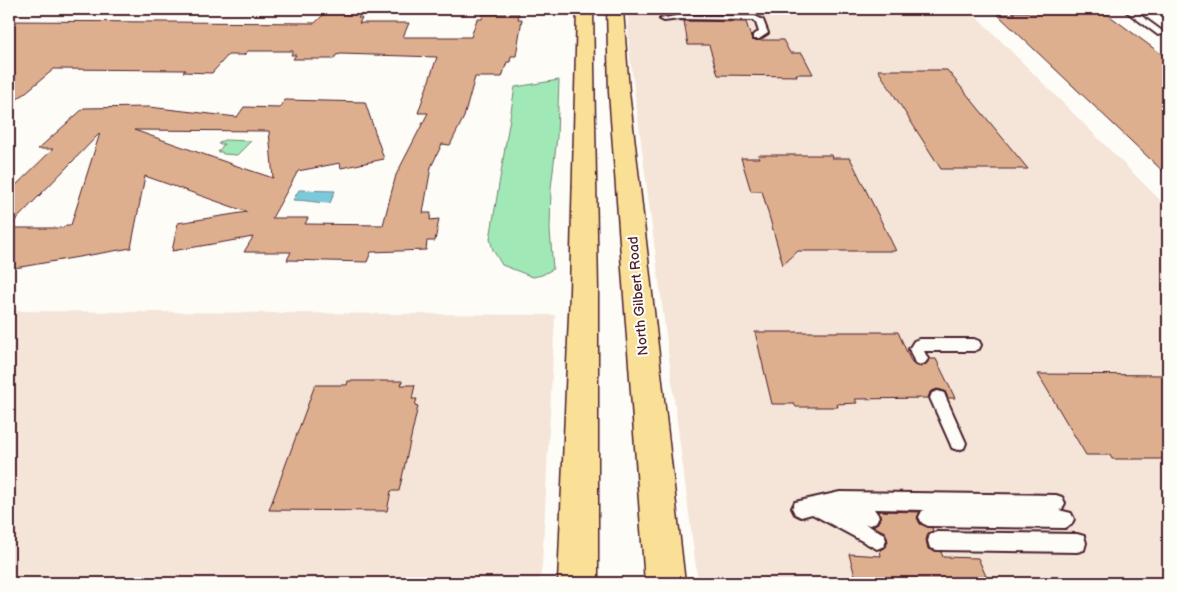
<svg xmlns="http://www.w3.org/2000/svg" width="1177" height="592" viewBox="0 0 1177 592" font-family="'Balsamiq Sans',sans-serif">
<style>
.built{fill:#f4e5d8}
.green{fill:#a0e8b6;stroke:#758470}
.water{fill:#7ccad9;stroke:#688693}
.building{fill:#deaf8f;stroke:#4a1f2b;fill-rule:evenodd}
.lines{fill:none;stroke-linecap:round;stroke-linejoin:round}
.lane-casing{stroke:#4a1f2b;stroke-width:4}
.primary-casing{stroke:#4a1f2b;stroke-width:3}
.lane{fill:#fdfcf7;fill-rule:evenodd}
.primary{fill:#fadf96;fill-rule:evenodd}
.labels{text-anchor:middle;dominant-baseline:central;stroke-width:4;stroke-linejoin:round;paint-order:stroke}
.street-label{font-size:14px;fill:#4a1f2b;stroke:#fdfcf7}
</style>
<rect width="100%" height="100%" fill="#fdfcf7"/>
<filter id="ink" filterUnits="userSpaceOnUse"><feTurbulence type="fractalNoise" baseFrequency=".02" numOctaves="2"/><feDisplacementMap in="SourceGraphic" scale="10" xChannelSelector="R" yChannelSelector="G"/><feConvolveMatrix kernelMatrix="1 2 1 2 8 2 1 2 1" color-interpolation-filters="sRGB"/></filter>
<g filter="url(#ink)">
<g class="built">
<polygon points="627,9 969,9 1168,208 1168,583 698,583 629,49"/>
<polygon points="9,311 555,315 542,566 539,583 9,583"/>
</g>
<g class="green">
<polygon points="559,80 557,137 551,188 550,230 553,269 542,275 533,277 502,265 493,250 490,239 515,87"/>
<polygon points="224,140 251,141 237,155 223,154 222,152 218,152 224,144 218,144"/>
</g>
<path class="water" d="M299 190 335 191 330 203C317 203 306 200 293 200Z"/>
<g class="building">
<polygon points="1012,12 1107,14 1168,59 1168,176 997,14 1015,14"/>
<path d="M324 14H361L358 18H362L359 23H409L403 37H471L477 19H482L483 14H519L518 19H522L516 56H511L510 62H507L502 77H475L464 117 450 145 442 144 431 167 423 213H431L430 220 439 219 435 241H427L426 250 371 252 367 262 287 260 291 252H244L253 237 172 251 178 223 247 212 145 176 131 248 9 269V228H63L66 225H71L100 133 9 227V192L53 149H38L84 108 149 107 237 117 244 107 280 108 285 100 365 102 384 159 341 168 340 163 298 171 272 218H308L305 224 383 225 396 175 428 113H418L437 57 341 54 336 55 334 59H293L296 55H291L293 51H248L244 55H228L212 73 183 72 186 70 54 69 9 106V21L315 23ZM134 130 269 131 273 178 243 168Z"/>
<polygon points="684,21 746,22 752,40 783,40 790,53 802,53 813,74 796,74 797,76 718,75 709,45 688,45"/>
<polygon points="878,70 947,70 1028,169 941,169"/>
<polygon points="758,155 831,155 832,158 850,158 896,251 798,251 783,265 762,191 751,191 741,158 759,158"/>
<polygon points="755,332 898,332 910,359 914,365 921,367 926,364 930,359 936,359 955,398 948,398 945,391 937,389 930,392 928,398 855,399 857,403 837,404 838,407 796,407 794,404 772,404"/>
<polygon points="1038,374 1168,375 1168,459 1112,459 1110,455 1086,455"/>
<polygon points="348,381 402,381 401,385 415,385 412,399 417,399 415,405 418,406 399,491 391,491 387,511 269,510 315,385 347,385"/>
<polygon points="878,511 920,512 917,518 920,524 932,528 933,531 928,533 926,540 928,549 941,552 943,557 978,558 989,583 857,583 849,554 881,556 880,550 886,547 888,541 885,532 873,526 878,523 881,517"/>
</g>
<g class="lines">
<defs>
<g id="lane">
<polygon points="1123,9 1132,9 1165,33 1158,35"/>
<polygon points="680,15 755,16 763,20 768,33 759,39 753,39 753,35 759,32 756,23 753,20 680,19 664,21 660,19"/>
<polygon points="919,339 974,339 979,341 981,345 979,349 974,351 924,351 928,359 925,363 920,365 915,363 909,349 914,341"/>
<polygon points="938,391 944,393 946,398 966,443 964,448 958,450 952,448 950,443 930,398 932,393"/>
<polygon points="840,492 1056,495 1062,497 1065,503 1062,509 1059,510 1071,513 1074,519 1071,525 1065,528 928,526 922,523 919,517 922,511 925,510 874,509 879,516 876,522 870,525 865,524 884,534 886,540 884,546 877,549 812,514 801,517 795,514 792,508 795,502"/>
<polygon points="937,532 1077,534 1084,536 1086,543 1084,550 1077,552 937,550 930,548 928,541 930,534"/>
</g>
<g id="primary">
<polygon points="577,9 593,9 598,291 598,583 558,583 570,291"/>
<polygon points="607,9 623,9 629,92 685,583 645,583 609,92"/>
</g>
</defs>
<use href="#lane" class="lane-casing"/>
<use href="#primary" class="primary-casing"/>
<use href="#lane" class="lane"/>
<use href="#primary" class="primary"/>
</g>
</g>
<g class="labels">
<g class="street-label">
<text transform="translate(638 296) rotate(-95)">North Gilbert Road</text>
</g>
</g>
<rect width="1177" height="592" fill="none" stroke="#fdfcf7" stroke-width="30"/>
<rect x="15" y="15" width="1147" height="562" fill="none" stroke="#4a1f2b" stroke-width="2" filter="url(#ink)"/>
</svg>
